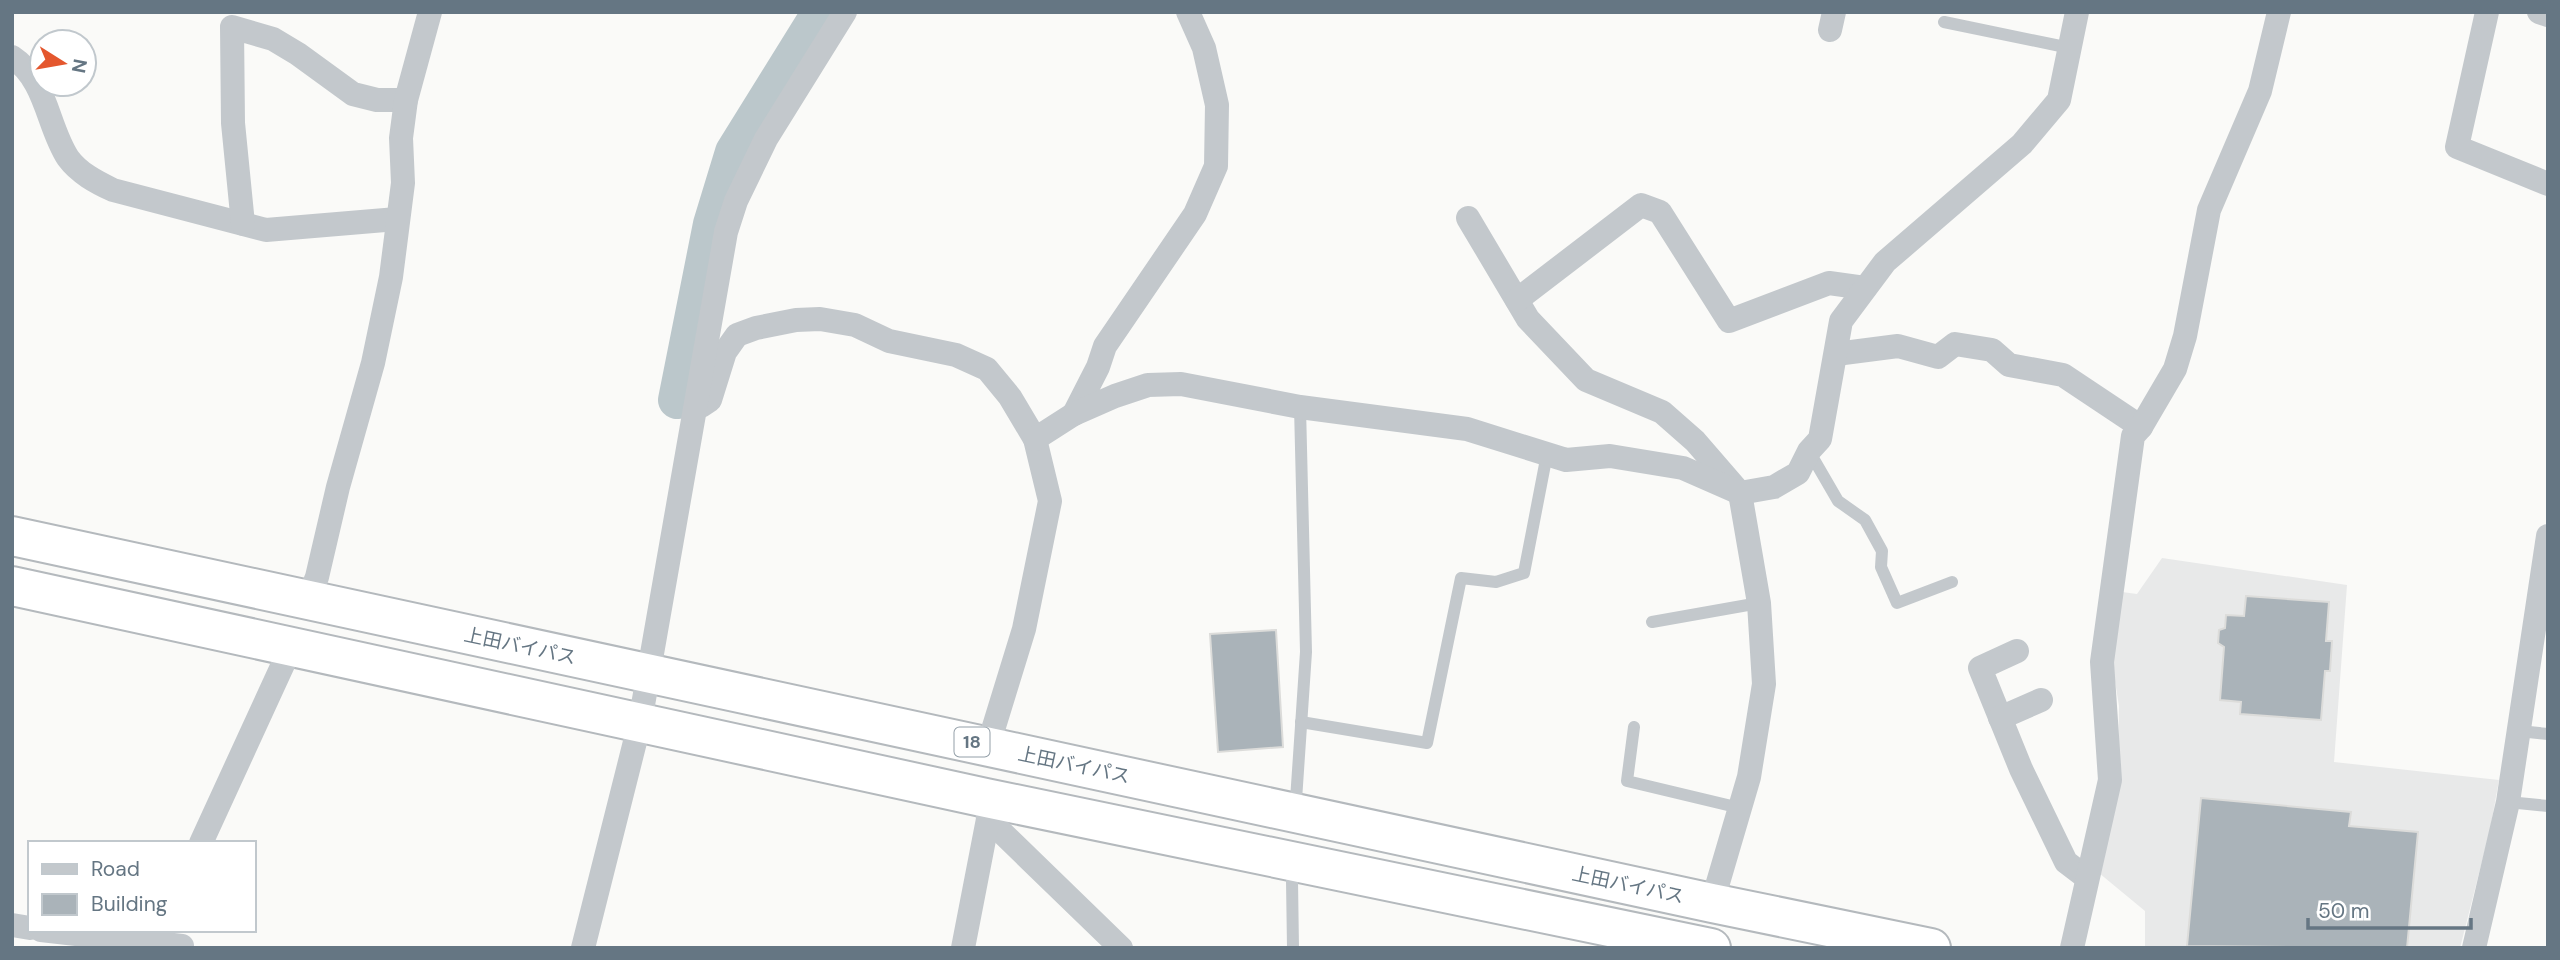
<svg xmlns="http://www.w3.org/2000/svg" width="2560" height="960" viewBox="0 0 2560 960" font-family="'DM Sans','Noto Sans JP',sans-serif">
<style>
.built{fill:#e8e9e9}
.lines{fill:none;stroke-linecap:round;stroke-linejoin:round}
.river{stroke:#bbc7cb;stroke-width:38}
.building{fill:#aab3b9;stroke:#dcdcda;stroke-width:2}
.highway-casing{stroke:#b4b9bd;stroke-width:42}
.lane{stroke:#c3c8cc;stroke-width:12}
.street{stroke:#c3c8cc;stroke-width:24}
.highway{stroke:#fff;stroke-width:38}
.labels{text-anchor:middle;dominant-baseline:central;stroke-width:7;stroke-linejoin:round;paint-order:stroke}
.shield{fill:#fff;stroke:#939fa8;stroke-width:2}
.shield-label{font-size:18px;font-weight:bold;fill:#657683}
.street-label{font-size:19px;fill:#657683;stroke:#fff}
</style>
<rect width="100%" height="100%" fill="#fafaf8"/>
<polygon class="built" points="2162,558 2347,585 2334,762 2499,780 2490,830 2460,948 2145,948 2145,911 2099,873 2118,767 2119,706 2112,663 2122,592 2137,594"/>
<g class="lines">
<polyline class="river" points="677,400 712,224 734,152 821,12"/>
</g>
<g class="building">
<polygon points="2246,596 2329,602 2326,641 2332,641 2330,671 2325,671 2321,720 2240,714 2241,702 2220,700 2224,647 2218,643 2219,630 2225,628 2226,615 2244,616"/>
<polygon points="1276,630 1283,747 1218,752 1210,634"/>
<polygon points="2201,798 2351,812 2349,826 2418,832 2407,948 2187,946"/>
</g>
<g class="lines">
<defs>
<g id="highway">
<polyline points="12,536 1712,903 1931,948"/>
<polyline points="12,586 986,798 1711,948"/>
</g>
</defs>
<use href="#highway" class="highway-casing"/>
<g class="lane">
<polyline points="1944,22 2070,48"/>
<polyline points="1809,451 1838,501 1865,520 1882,551 1881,567 1897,603 1952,582"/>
<polyline points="1652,622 1759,603"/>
<polyline points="1301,722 1427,743 1461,578 1496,582 1524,573 1547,454"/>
<polyline points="1634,727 1627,781 1740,808"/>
<polyline points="2519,731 2548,734"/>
<polyline points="1296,800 1306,652 1300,407"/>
<polyline points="2508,802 2548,806"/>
<polyline points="1292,881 1293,948"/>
</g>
<g class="street">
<polyline points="2487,12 2457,147 2548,184"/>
<polyline points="2539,12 2548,15"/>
<polyline points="1830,30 1834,12"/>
<path d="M12 57C47 80 47 126 68 158 79 173 96 182 113 190L266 230 397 219"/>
<polyline points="1468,218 1528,319 1586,380 1662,412 1695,441 1740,493 1759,603 1764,684 1749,777 1712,903"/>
<polyline points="243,224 233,123 232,27 273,39 298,54 353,94 377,100 406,100"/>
<polyline points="1517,300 1641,205 1660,212 1729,321 1829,283 1865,288"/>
<polyline points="1836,354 1898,346 1938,357 1955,344 1992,350 2009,365 2063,375 2141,427"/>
<polyline points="701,406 710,400 725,352 737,335 756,328 796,320 820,319 855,325 889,341 956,355 987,369 1010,397 1035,439 1050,501 1024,629 988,746"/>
<polyline points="1074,414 1098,367 1105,346 1195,214 1216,166 1217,105 1204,48 1188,12"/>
<polyline points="1035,439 1074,414 1115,396 1148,385 1181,384 1300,407 1467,429 1566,460 1610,456 1683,468 1740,493 1774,487 1798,473 1809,451 1820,439 1841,321 1885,262 2022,144 2059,100 2077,12"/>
<polyline points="308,599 317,577 338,487 373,363 391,277 403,183 401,138 406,100 430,12"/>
<polyline points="2017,651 1980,668 2021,769 2066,862 2087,878"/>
<polyline points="2000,718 2041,700"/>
<polyline points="988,819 1121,948"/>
<polyline points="201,843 291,647"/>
<polyline points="12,925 30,928"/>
<polyline points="41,930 182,946"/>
<polyline points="583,948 640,722 726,232 736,201 766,139 845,12"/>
<polyline points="963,948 988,819 987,807"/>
<polyline points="2072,948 2110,780 2102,662 2133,436 2141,427 2175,369 2185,336 2209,210 2260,91 2279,12"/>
<polyline points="2474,948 2508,802 2548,536"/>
</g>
<use href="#highway" class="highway"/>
</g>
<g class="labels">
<rect class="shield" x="954.5" y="727.5" width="35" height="29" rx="5"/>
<g class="shield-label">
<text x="972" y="742">18</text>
</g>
<g class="street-label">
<text transform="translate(520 646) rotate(12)">上田バイパス</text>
<text transform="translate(1074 765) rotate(12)">上田バイパス</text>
<text transform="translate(1628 885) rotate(12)">上田バイパス</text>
</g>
</g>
<rect width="2560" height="960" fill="none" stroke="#657683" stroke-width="28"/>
<rect x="28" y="841" width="228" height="91" fill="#ffffff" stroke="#c1c8cd" stroke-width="2"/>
<rect x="42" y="864" width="35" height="10" fill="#c3c8cc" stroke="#c1c8cd" stroke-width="2"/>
<text x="91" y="876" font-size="21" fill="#657683">Road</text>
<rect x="42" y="894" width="35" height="21" fill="#aab3b9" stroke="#c1c8cd" stroke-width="2"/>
<text x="91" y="911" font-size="21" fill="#657683">Building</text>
<g transform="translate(63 63) rotate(101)"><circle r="33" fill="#ffffff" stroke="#c1c8cd" stroke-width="2"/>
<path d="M0-5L12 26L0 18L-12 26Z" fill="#e4572e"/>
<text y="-10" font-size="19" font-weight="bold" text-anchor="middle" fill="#657683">N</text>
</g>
<path d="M2308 918v10h163v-10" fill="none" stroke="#657683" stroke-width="3.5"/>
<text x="2318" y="918" font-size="21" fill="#657683" stroke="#ffffff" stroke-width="5" paint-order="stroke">50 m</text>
</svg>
